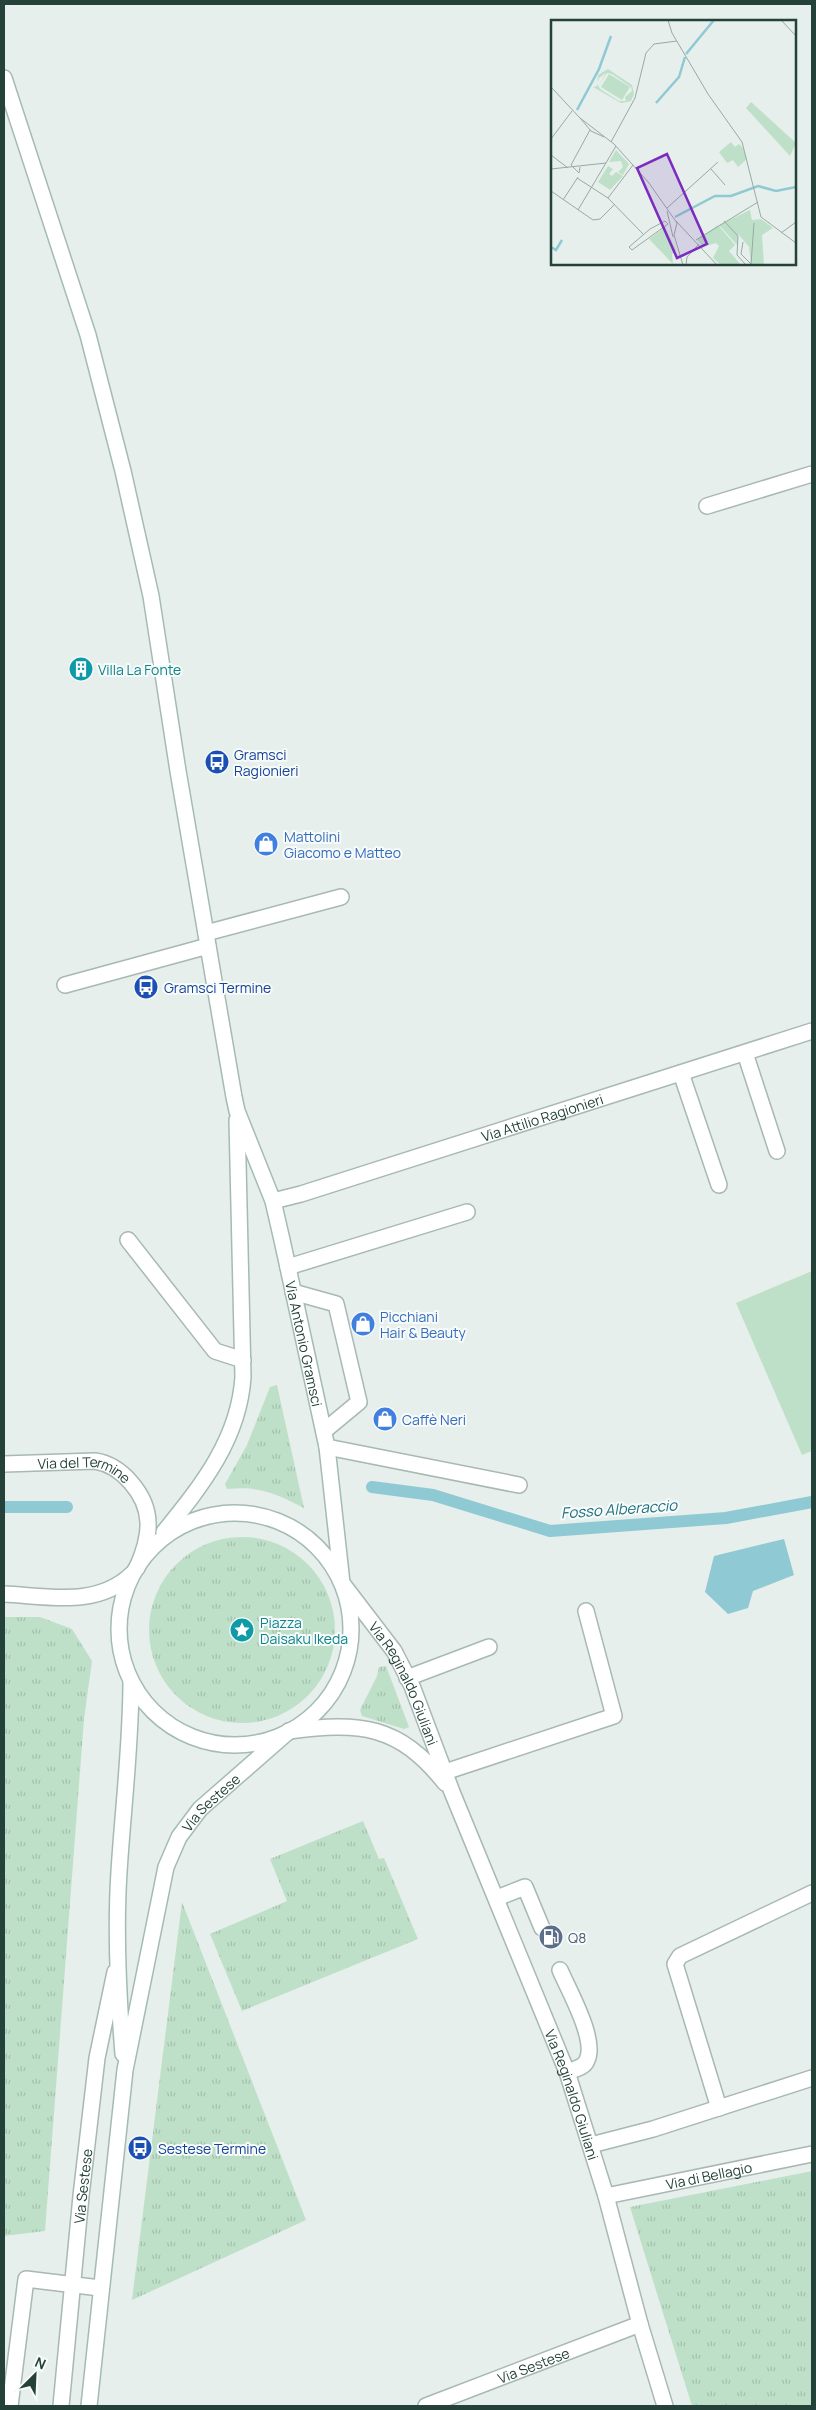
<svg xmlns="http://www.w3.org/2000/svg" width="816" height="2410" viewBox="0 0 816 2410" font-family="Manrope,sans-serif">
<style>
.grass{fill:url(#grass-tufts)}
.garden{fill:#bfe0c8}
.water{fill:#8ec9d4}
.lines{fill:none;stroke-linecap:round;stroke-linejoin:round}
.stream{stroke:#8ec9d4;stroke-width:12}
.service-casing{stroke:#a8b8b2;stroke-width:18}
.minor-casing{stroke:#a8b8b2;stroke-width:18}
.secondary-casing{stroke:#a4bbb3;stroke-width:18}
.service{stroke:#fff;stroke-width:15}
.minor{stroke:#fff;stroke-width:15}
.secondary{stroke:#fff;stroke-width:15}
.labels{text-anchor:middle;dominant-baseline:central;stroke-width:4;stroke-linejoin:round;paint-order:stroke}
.culture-label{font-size:14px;fill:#0d838f;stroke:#f7fbf9;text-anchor:start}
.transit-label{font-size:14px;fill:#164399;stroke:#f7fbf9;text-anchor:start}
.shop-label{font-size:14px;fill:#366cbe;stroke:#f7fbf9;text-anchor:start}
.street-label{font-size:14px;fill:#24423a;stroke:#f7fbf9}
.service-label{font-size:14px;fill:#4e5e75;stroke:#f7fbf9;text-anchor:start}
.water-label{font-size:15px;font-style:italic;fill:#1c6f80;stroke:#f7fbf9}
.inset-river{fill:none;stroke:#8ec9d4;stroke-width:2.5}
.inset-road{fill:none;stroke:#98aaa4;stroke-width:1}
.view{fill:#7b2cbf;fill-opacity:0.15;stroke:#7b2cbf;stroke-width:2.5}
.inset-edge{fill:none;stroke:#24423a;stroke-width:2.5}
</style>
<defs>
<pattern id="grass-tufts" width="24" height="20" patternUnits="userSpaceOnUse" patternTransform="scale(1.25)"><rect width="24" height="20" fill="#bfe0c8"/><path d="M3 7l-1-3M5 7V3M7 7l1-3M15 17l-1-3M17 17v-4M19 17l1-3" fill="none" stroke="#a4c1ad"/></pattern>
</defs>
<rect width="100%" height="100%" fill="#e6efeb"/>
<g class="grass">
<path d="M277 1385 304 1508C276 1493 259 1486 227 1489L225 1484 247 1445 270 1387Z"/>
<circle cx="242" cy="1630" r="93"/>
<polygon points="4,1617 40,1617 72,1629 92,1661 84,1719 45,2231 4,2236"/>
<polygon points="386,1666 409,1727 404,1729 362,1716 360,1710 377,1676 379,1667"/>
<polygon points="363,1821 379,1859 384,1858 418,1939 242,2011 210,1934 287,1901 270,1859"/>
<polygon points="182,1902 306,2220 132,2300"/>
<polygon points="812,2171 812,2406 692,2406 630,2207"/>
</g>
<polygon class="garden" points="812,1271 812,1451 802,1455 736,1303"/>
<polygon class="water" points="784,1539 794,1575 753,1591 748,1608 728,1614 705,1592 714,1556"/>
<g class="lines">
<g class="stream">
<polyline points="372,1487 433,1495 550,1531 726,1518 812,1502"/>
<polyline points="4,1507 67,1507"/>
</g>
<defs>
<g id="service">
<polyline points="707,506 812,474"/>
<polyline points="206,933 341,897"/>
<polyline points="65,985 208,946"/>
<polyline points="745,1053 777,1151"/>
<polyline points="681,1073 719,1185"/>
<polyline points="128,1240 215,1351 243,1360"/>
<polyline points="288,1267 467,1212"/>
<polyline points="293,1292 336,1304 359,1402 324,1431"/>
<polyline points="327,1447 519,1485"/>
<polyline points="407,1678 489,1647"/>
<polyline points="445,1772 614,1716 586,1611"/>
<polyline points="497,1898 525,1887 542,1928"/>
<path d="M560 1970C569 1991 597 2040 587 2060 584 2068 575 2069 567 2072"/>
<polyline points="719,2108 675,1964 680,1956 812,1893"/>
<polyline points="591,2145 653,2129 812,2078"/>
<polyline points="10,2406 26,2279 100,2288"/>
<path id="s1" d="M61 2406 81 2196 97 2058 115 1972"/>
</g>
<g id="minor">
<path id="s2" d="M273 1201 301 1194 812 1031"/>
<path id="s3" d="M4 1464 95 1461C122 1465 147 1495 148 1522 149 1537 143 1554 137 1568"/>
<path id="s4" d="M342 1583 394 1651 412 1686 452 1792 567 2072 606 2196 640 2324 665 2406"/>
<path d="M4 1594C48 1596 97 1608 132 1574"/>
<path d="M289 1731C360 1722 398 1724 445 1783"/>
<path id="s5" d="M606 2196 812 2154"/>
<path id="s6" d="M426 2406 640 2324"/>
</g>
<g id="secondary">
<path id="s7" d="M4 78 88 335 123 471 151 596 178 771 234 1097 237 1111 273 1201 282 1240 327 1447 342 1583"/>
<circle cx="235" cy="1629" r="116"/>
<path d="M164 1532C202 1485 239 1439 243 1377L237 1120"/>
<path d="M123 2054C118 1992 115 1934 119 1872 123 1808 131 1745 131 1681"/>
<path id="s8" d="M89 2406 125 2070 166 1867 179 1837 200 1809 289 1731"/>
</g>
</defs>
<use href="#service" class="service-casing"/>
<use href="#minor" class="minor-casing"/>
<use href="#secondary" class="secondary-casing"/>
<use href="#service" class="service"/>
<use href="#minor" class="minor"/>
<use href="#secondary" class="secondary"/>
</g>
<defs>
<symbol id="building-disc" viewBox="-11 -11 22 22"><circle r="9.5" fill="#0f9aa8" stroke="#f7fbf9"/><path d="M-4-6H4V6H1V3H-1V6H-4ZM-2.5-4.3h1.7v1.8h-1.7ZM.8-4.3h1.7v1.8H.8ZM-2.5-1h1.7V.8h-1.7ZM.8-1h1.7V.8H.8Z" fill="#fff"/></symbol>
<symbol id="bus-disc" viewBox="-11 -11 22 22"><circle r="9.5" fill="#1a4fb4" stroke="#f7fbf9"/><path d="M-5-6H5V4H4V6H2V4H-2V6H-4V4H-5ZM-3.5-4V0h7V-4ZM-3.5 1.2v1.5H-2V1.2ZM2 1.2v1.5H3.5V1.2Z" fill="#fff"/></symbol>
<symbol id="shop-disc" viewBox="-11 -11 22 22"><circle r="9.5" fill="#3f7fe0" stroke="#f7fbf9"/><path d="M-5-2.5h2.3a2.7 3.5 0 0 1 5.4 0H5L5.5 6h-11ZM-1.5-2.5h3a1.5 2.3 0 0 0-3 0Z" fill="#fff"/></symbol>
<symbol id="sight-disc" viewBox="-11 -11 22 22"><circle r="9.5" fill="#0f9aa8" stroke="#f7fbf9"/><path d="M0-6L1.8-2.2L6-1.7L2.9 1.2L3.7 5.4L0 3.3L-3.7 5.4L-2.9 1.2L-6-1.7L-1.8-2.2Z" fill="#fff"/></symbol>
<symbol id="fuel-disc" viewBox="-11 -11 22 22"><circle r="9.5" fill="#5c6f8a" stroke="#f7fbf9"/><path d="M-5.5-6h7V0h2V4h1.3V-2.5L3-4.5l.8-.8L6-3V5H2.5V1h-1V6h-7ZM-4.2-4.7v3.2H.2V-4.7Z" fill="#fff"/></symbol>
</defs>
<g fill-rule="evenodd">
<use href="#building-disc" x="67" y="655" width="28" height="28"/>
<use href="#bus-disc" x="203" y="748" width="28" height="28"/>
<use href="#shop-disc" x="252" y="830" width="28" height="28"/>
<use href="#bus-disc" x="132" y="973" width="28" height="28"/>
<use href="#shop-disc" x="349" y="1310" width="28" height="28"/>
<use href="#shop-disc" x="371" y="1405" width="28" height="28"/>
<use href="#sight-disc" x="228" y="1616" width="28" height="28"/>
<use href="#fuel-disc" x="537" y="1923" width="28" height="28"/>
<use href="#bus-disc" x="126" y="2134" width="28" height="28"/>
</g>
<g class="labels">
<g class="culture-label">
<text x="98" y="669">Villa La Fonte</text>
<text x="260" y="1622">Piazza<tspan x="260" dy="16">Daisaku Ikeda</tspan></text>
</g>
<g class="transit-label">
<text x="234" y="754">Gramsci<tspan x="234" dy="16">Ragionieri</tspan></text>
<text x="164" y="987">Gramsci Termine</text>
<text x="158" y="2148">Sestese Termine</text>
</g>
<g class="shop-label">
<text x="284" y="836">Mattolini<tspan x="284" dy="16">Giacomo e Matteo</tspan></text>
<text x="380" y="1316">Picchiani<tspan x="380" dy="16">Hair &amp; Beauty</tspan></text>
<text x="402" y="1419">Caffè Neri</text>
</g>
<g class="street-label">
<text stroke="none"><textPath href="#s2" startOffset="282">Via Attilio Ragionieri</textPath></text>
<text stroke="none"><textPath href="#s7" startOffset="1304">Via Antonio Gramsci</textPath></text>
<text stroke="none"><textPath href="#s3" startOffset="82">Via del Termine</textPath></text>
<text stroke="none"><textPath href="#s4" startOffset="119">Via Reginaldo Giuliani</textPath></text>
<text stroke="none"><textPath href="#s8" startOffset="625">Via Sestese</textPath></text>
<text stroke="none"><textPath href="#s4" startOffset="564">Via Reginaldo Giuliani</textPath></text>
<text stroke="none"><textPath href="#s5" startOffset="105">Via di Bellagio</textPath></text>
<text stroke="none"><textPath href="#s1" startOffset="221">Via Sestese</textPath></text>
<text stroke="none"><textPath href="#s6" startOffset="115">Via Sestese</textPath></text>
</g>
<g class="service-label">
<text x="568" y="1937">Q8</text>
</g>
<g class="water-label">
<text transform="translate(619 1509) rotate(-4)">Fosso Alberaccio</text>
</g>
</g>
<g transform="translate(551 20)">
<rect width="245" height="245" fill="#e6efeb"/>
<path d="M167 205 184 225 178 231 190 245H170L162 238 168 226 165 223 152 227 146 220ZM114 207 125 230 121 234 122 244 98 219Z" fill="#bfe0c8"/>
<path d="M180 122 184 127 188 124 192 128 196 139 187 147 182 140 176 143 168 132ZM65 130 78 144 72 155 67 152 72 147 70 141 58 142ZM57 146 62 149 58 154 61 156 65 152 72 156 59 170 47 162ZM199 190 201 200 210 199 222 208 211 215 213 245H200L198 227 187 214 186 225 168 205Z" fill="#bfe0c8"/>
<path d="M57 49 81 65 83 74 80 81 70 83 42 67 46 66 47 55ZM55 53 48 65 56 53 61 54 80 67 81 71 74 77 75 81H68L49 69 46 63 48 58ZM58 54 79 67 71 80 50 67ZM200 82 245 123 239 136 195 88Z" fill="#bfe0c8" fill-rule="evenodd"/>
<path class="inset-river" d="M135 34 163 0M105 83 128 57 134 37M26 90 48 49 60 16M124 197 164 176H180L207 166 225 171 245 167M0 227 5 230 11 220"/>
<path class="inset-road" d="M117 0 121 13 157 74 191 122 210 197 245 223M230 0 245 16M0 67 29 98 63 124 98 163 126 203 123 215 132 245M29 98 40 111 53 117M0 119 21 91M60 122 84 78 95 33 103 24 126 21M0 135 17 148M29 147 28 153 20 145 39 110M0 149 55 143M160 149 174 165M26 158 57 178 92 214M0 171 42 200 49 199 64 184M57 178 82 145M12 180 27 157M116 188 167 142M27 190 65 126M116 191 122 217M125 201 166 245M173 201 187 216 186 235 195 245M117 204 81 230 78 227 99 209 114 201 117 204M230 213 245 202M145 220 207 182M192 222 190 234 200 244M135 245 136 237 148 224M200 245 203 203"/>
<path class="view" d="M116 134 156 224 126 238 86 148Z"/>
<rect width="245" height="245" class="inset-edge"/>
</g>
<rect width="816" height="2410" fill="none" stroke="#24423a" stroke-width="10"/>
<g transform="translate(35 2375) rotate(24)" stroke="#f7fbf9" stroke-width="4" paint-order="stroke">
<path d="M0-4L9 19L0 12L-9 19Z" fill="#24423a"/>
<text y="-8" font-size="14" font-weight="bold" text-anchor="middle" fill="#24423a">N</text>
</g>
</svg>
